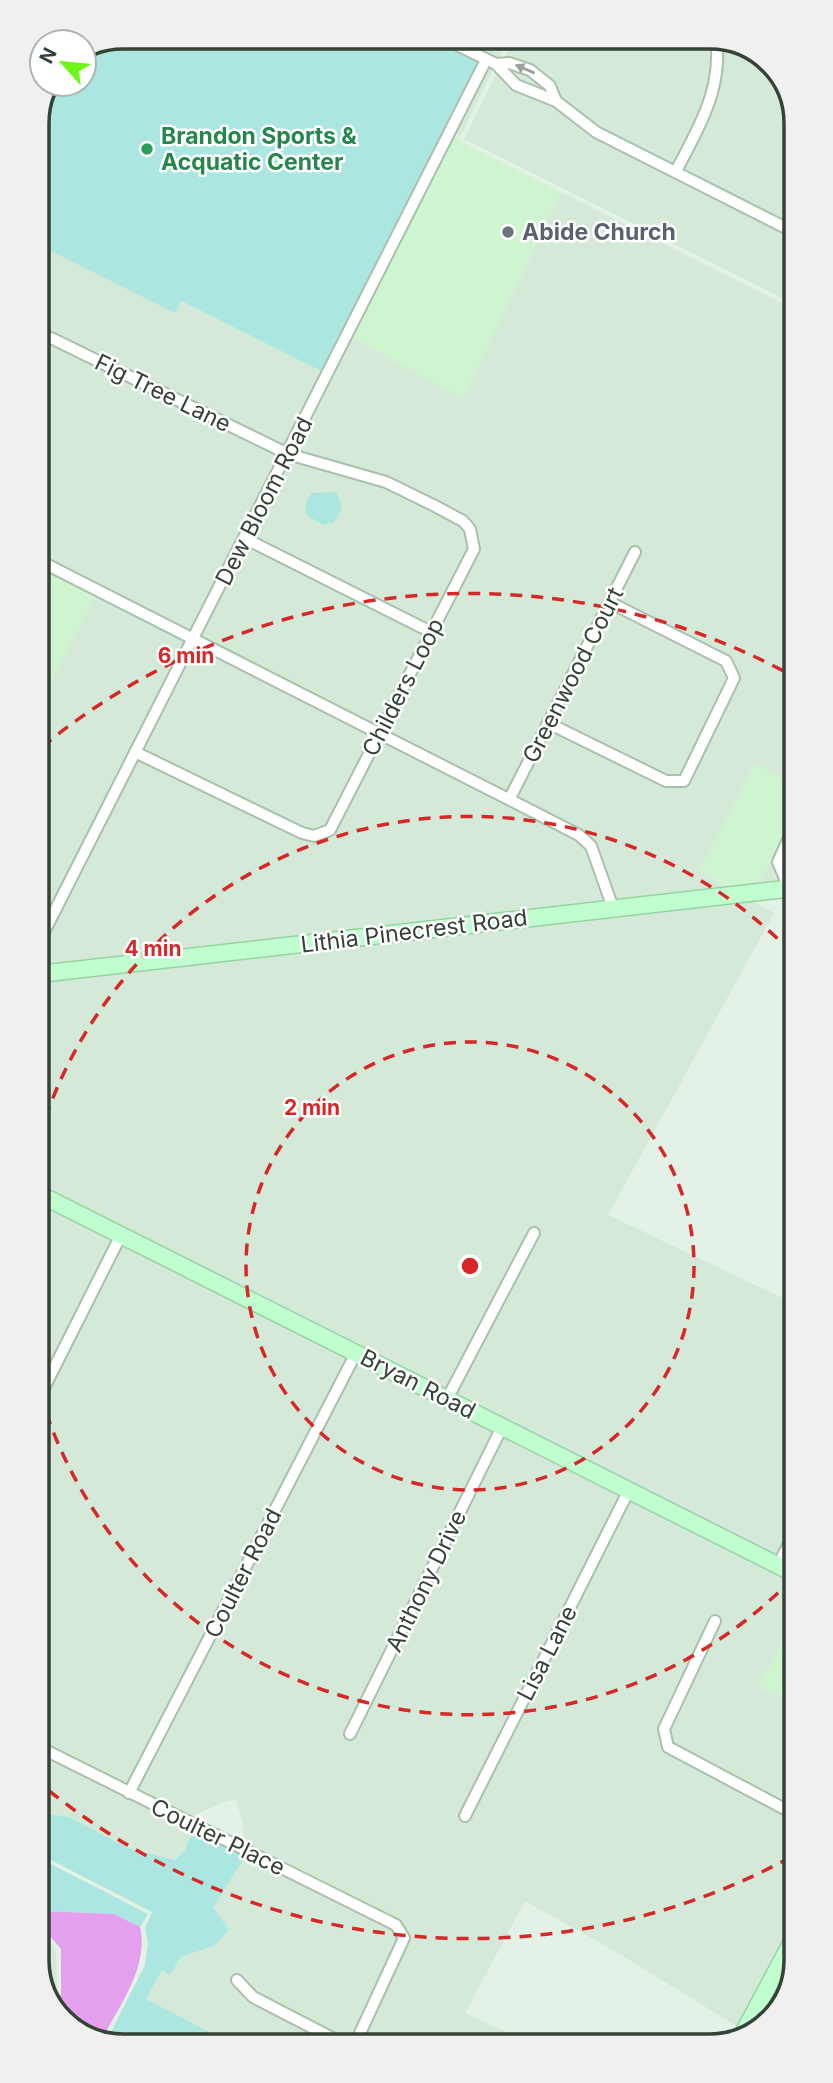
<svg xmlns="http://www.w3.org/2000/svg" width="833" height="2083" viewBox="0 0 833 2083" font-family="Inter,sans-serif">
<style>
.residential{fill:#d5e9d8}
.commercial{fill:#cef4d0}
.green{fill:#ace6e1}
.water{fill:#e59fef}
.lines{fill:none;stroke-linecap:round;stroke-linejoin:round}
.street-casing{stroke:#a9c0ac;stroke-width:14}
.secondary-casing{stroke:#95d4a2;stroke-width:19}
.street{stroke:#fff;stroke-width:10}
.secondary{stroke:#c1fecf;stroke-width:16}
.oneway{fill:#9aa19a}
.ring{fill:none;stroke:#d62828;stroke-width:3.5;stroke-dasharray:12 9}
.leisure-dot{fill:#2e9e5b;stroke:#fff;stroke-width:2.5}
.worship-dot{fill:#6b7280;stroke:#fff;stroke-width:2.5}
.labels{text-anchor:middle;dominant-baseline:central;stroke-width:5;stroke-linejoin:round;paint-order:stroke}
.leisure-label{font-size:23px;font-weight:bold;fill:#27864d;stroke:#fff;text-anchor:start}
.worship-label{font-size:23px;font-weight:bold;fill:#5b616d;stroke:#fff;text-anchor:start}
.street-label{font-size:23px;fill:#344335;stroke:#fff}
.rim{fill:none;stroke:#344335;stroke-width:3.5}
.centre{fill:#d62828;stroke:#fff;stroke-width:3.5}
.ring-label{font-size:21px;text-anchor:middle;font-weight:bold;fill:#d62828;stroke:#fff;stroke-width:5;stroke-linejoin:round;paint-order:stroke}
</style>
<rect width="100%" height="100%" fill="#e3f1e6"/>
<g class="residential">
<polygon points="452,37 509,37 460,137 455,134 491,62"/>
<polygon points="515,37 717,37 763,55 792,95 792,303 464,139"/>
<polygon points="37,117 117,270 323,372 285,447 54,333 37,333"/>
<polygon points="561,192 792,308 793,784 755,765 699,871 731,889 617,902 595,843 581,830 517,796 551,730 685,786 689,783 739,680 731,659 618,602 641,550 632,546 507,791 387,730 479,551 480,538 475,527 465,516 388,478 296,451 353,338 463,398"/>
<polygon points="37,343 50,343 281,456 190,632 38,555"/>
<polygon points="291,460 384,487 460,524 466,531 469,547 429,625 252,537"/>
<polygon points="247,545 424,634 378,725 200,637"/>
<polygon points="96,595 186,640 39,929 38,707"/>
<polygon points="613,610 722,664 728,677 681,776 667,776 555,721"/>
<polygon points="196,645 373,734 326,826 313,831 304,829 142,750"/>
<polygon points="383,739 576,838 586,848 606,904 39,969 39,954 138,759 300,838 315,841 335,832"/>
<polygon points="794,812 773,860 781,884 758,886"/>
<polygon points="746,898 774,913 608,1215 795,1304 795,1520 775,1558 454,1397 541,1232 532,1226 444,1392 39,1189 39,979"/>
<polygon points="39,1200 114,1237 40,1384"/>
<polygon points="123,1242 350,1355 127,1786 41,1742 40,1408"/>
<polygon points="359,1360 495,1429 343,1736 353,1740 505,1434 622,1492 458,1818 467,1823 631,1496 795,1580 795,1617 759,1687 796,1701 796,1810 673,1744 669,1730 721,1619 712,1615 659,1727 666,1751 796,1821 796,1922 740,2028 613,1950 525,1901 465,2013 531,2043 361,2044 409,1941 403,1923 243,1844 243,1824 236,1799 223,1802 193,1816 193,1819 136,1791"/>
<polygon points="41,1753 193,1830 185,1850 176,1860 128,1848 69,1817 41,1813"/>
<polygon points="243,1854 392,1928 398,1938 350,2042 256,1993 237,1973 230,1979 251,2001 333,2045 234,2045 145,1999 162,1969 170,1975 181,1957 214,1946 213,1907 243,1860"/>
<polygon points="41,1931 56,1950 57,1993 53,2004 41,1988"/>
</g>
<g class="commercial">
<polygon points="455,134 463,143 561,192 463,398 353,338"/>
<polygon points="38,566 96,595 38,707"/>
<polygon points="755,764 793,784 794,812 758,886 731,889 699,871"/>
<polygon points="795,1617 796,1701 759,1687"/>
</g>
<g class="green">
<polygon points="123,37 430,37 479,61 323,372 181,301 175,313 37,244 37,117 52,84 84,84 84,53"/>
<polygon points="337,492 342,509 333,523 323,525 307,515 305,505 311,493"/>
<polygon points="41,1813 69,1817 128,1848 175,1860 185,1850 193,1830 243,1854 243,1860 213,1907 229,1930 214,1946 181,1957 170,1975 162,1970 146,1999 234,2045 117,2046 106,2042 145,1965 148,1943 145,1928 152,1912 41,1855"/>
<polygon points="41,1859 148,1914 140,1927 114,1914 41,1911"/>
</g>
<path class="water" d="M41 1911 114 1914 140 1927C149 1968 119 2005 102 2040L70 2028 56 2008 61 1994V1949L41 1926Z"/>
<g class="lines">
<defs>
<g id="street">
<polyline points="441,37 496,64 509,63 530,70 550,86 556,101"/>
<polyline points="496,64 516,85 556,101 596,132 792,231"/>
<path d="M676 171C699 127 723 89 716 37"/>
<polyline points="37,338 51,338 288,454 386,482 435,506 463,521 470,529 474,549 330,830 314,836 302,833 135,752"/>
<polyline points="244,538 431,632"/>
<polyline points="38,560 579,835 591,846 613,908"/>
<polyline points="548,723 666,781 684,781 734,678 726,661 611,603"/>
<polyline points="510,798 635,552"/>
<polyline points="789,888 778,862 794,827"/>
<polyline points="789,888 794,865"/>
<polyline points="39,942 486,60"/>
<polyline points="40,1396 121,1235"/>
<polyline points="447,1399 534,1233"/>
<polyline points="778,1565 795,1532"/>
<polyline points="715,1621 664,1729 668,1747 796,1815"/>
<polyline points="350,1734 502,1427"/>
<polyline points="41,1748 396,1925 404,1938 355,2044"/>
<polyline points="129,1793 356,1353"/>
<polyline points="465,1816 629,1490"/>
<polyline points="237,1980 253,1997 344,2044"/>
</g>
<g id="secondary">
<polyline points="39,974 794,888"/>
<polyline points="39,1194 795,1574"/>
<polyline points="771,2018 787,1988"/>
<polyline points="739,2041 796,1934"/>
</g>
</defs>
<use href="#street" class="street-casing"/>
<use href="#secondary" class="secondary-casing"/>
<use href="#street" class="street"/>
<use href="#secondary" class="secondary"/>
</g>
<defs><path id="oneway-solid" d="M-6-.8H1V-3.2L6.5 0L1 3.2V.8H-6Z" transform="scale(1.75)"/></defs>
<use class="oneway" href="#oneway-solid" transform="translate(525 69) rotate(-157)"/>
<g class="ring">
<circle cx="470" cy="1266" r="224"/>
<path d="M793 1578A449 449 0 0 1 41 1397M39 1138A449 449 0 0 1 793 954"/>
<path d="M791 1857A673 673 0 0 1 42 1785M42 747A673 673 0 0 1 791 675"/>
</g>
<circle class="leisure-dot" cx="147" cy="149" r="7"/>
<circle class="worship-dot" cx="508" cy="232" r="7"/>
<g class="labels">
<g class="leisure-label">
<text x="161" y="136">Brandon Sports &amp;<tspan x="161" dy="26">Acquatic Center</tspan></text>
</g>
<g class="worship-label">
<text x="522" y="232">Abide Church</text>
</g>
<g class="street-label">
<text transform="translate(163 393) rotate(26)">Fig Tree Lane</text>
<text transform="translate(264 501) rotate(-63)">Dew Bloom Road</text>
<text transform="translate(573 675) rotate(-63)">Greenwood Court</text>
<text transform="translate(403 687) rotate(-63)">Childers Loop</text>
<text transform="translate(414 931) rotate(-7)">Lithia Pinecrest Road</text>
<text transform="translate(418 1384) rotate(27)">Bryan Road</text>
<text transform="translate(243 1573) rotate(-63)">Coulter Road</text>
<text transform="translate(426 1581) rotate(-64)">Anthony Drive</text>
<text transform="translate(547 1653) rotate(-63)">Lisa Lane</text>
<text transform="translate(218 1837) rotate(26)">Coulter Place</text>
</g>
</g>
<path d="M0 0H833V2083H0ZM123 49H710A74 74 0 0 1 784 123V1960A74 74 0 0 1 710 2034H123A74 74 0 0 1 49 1960V123A74 74 0 0 1 123 49Z" fill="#eff0ef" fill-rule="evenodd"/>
<path class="rim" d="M123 49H710A74 74 0 0 1 784 123V1960A74 74 0 0 1 710 2034H123A74 74 0 0 1 49 1960V123A74 74 0 0 1 123 49Z"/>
<circle cx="470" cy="1266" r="10" class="centre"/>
<g class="ring-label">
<text x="186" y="663">6 min</text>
<text x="153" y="956">4 min</text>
<text x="312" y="1115">2 min</text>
</g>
<g transform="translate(63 63) rotate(297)"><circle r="33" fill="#ffffff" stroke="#aeb4ae" stroke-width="2"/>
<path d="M0-5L12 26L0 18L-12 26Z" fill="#6cf715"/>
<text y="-10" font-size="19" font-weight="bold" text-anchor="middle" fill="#344335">N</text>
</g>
</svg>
